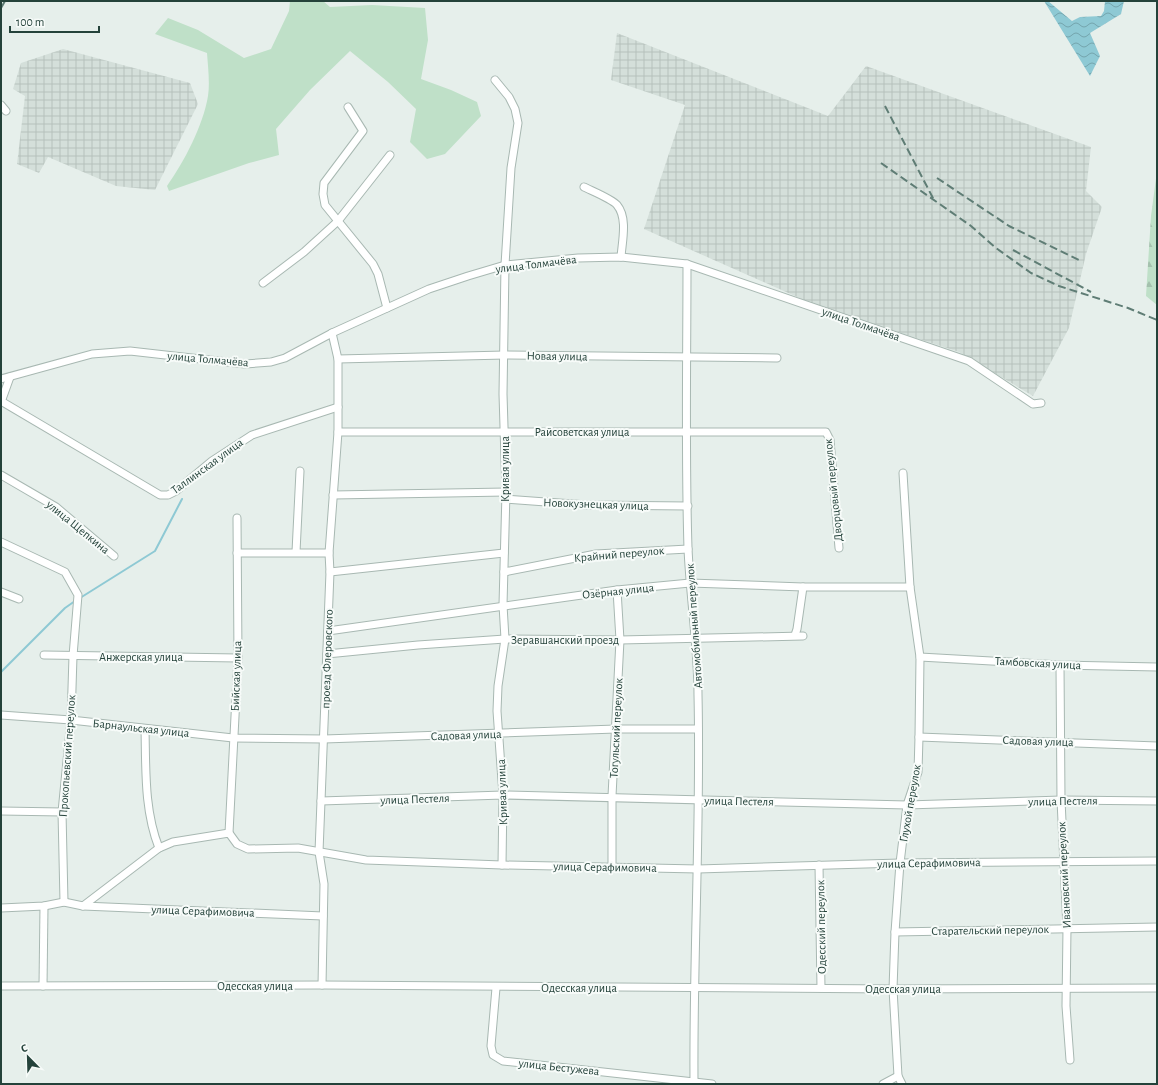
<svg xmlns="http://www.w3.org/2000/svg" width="1158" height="1085" viewBox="0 0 1158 1085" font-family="'Alegreya Sans',sans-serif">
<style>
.industrial{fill:url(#industrial-grid)}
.green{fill:#bfe0c8}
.forest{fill:url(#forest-firs)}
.water{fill:url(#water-waves)}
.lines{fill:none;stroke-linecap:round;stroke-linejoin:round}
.stream{stroke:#8ec9d4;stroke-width:2}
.minor-casing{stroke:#a8b8b2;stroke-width:9}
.minor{stroke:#fff;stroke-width:7}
.rail{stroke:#5f7d75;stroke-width:2;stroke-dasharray:8 4;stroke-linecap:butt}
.labels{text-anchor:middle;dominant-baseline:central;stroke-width:4;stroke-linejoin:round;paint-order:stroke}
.street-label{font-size:12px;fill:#24423a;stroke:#f7fbf9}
</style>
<defs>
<pattern id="industrial-grid" width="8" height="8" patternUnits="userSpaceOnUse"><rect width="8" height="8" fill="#d4dfda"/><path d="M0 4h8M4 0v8" fill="none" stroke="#b6c1bc"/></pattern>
<pattern id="forest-firs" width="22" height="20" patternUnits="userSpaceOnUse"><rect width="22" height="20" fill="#bfe0c8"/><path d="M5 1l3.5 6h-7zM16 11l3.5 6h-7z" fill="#a4c1ad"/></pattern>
<pattern id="water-waves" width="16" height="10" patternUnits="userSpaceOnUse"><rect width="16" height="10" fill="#8ec9d4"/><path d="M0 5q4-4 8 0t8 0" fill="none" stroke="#74a5ad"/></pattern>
</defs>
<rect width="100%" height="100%" fill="#e6efeb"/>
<g class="industrial">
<polygon points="617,33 828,116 866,66 1091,147 1086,191 1102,207 1086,254 1069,328 1033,396 959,352 813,304 644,229 685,105 611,80"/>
<polygon points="63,49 190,83 198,104 155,190 116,186 48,157 39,173 17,164 25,96 13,89 21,63"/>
</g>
<path class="green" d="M290 1H323L330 7 372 5 425 8 428 40 421 79 451 90 477 102 481 116 445 154 427 159 410 142 416 109 388 82 350 51 310 90 276 129 279 155 249 163 169 191 167 186C184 162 203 126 208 96 210 83 208 67 207 53L155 34 168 18 198 30 244 58 271 49 289 11Z"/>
<polygon class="forest" points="1157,171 1157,305 1146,296 1151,216"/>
<polygon class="water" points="1044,1 1048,1 1072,21 1080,17 1101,16 1104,11 1105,1 1124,1 1121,14 1090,33 1100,56 1090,76"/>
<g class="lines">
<g class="stream">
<polyline points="80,598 155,551 182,499"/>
<polyline points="1,672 65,608 75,601"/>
</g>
<defs>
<g id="minor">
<polyline points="495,80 509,97 515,109 518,123 511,168 505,265 503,394 506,492 503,605 505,639 498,686 497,711 503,795 502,865"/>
<polyline points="1,105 6,111"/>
<polyline points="348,107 363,131 324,183 323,194 325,205 373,264 378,274 387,308"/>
<path d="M584 187C592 191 612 199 617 205 628 218 622 242 621 257"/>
<polyline points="263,283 304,252 338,221 390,155"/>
<polyline points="338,359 505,355 777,358"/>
<polyline points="1,379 92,354 130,351 245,364 271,362 285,358 332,333 429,289 468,276 505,265 578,258 621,257 687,264 969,361 1033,404 1041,403"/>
<polyline points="1,401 160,495 168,495 176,491 212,461 252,435 338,407"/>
<polyline points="1,402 10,377"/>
<polyline points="338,432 826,432 830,440 839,548"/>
<polyline points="1,475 56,507 114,556"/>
<polyline points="333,495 506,492"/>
<polyline points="505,499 587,505 688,506"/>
<polyline points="1,542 65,572 78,595 73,656 71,720 62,812 64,902"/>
<polyline points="296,552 300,471"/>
<polyline points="237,553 329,553"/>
<polyline points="330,572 504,553"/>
<polyline points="504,572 596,554 688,549"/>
<polyline points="1,592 19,599"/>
<polyline points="328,631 617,590 690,583 803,587 910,587"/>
<polyline points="795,635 797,629 803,587"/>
<polyline points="327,654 418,645 505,639 620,640 803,636"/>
<polyline points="44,655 238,658"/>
<polyline points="920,657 1060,665 1157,667"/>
<polyline points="1060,665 1061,800 1067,928 1066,1006 1070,1060"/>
<polyline points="1,715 71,720 233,738 324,739 616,729 698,729"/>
<path d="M145 729C146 769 144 810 159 848"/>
<polyline points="919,737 1157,746"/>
<polyline points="321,801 503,795 907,805 1061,800 1157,801"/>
<polyline points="1,811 62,812"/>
<polyline points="229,833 238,658 237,518"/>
<polyline points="819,865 821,988"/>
<polyline points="612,867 612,796 620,640 617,590"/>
<polyline points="83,906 159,848 173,842 229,833 237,844 248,849 298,848 366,860 502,865 698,869 900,863 1157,861"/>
<polyline points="1,908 44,906 64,902 83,906 323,916"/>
<polyline points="895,932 1157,927"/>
<polyline points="322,985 324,884 319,852 330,572 329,553 338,432 338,359 332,333"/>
<polyline points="1,986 322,985 893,989 1157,988"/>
<polyline points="43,986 44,906"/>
<path d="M496 988 491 1046 493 1055 503 1061 694 1082C693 953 701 824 698 695 698 646 690 597 688 548 685 453 687 359 687 264"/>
<polyline points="694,1082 712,1084"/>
<polyline points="883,1084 898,1076"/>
<polyline points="902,1084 898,1076 893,989 895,932 900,863 907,805 918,772 919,737 920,657 910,587 903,473"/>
</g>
</defs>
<use href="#minor" class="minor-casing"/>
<use href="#minor" class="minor"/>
<g class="rail">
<polyline points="1,8 5,1"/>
<polyline points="885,106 934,200"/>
<polyline points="881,163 971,226 996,248 1031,273 1059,286 1128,308 1157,320"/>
<polyline points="937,178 1009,226 1081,261"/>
<polyline points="1013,250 1091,292"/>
</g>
</g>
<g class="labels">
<g class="street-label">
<text transform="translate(536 264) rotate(-7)">улица Толмачёва</text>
<text transform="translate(861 324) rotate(19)">улица Толмачёва</text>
<text transform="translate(557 356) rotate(1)">Новая улица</text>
<text transform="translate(208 359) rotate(5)">улица Толмачёва</text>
<text x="582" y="432">Райсоветская улица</text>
<text transform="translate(207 466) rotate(-36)">Таллинская улица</text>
<text transform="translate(505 469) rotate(-90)">Кривая улица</text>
<text transform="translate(833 490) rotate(-96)">Дворцовый переулок</text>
<text transform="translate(596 504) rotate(2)">Новокузнецкая улица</text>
<text transform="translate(78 527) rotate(39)">улица Щепкина</text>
<text transform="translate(619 554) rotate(-5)">Крайний переулок</text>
<text transform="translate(618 591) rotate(-6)">Озёрная улица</text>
<text transform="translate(694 626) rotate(-94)">Автомобильный переулок</text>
<text x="565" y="640">Зеравшанский проезд</text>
<text x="141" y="657">Анжерская улица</text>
<text transform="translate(327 659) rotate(-88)">проезд Флеровского</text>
<text transform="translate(1038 663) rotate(3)">Тамбовская улица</text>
<text transform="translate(236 676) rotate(-88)">Бийская улица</text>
<text transform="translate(141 728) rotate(6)">Барнаульская улица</text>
<text transform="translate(616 728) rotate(-87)">Тогульский переулок</text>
<text transform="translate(466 735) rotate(-2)">Садовая улица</text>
<text transform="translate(1038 741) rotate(2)">Садовая улица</text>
<text transform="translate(67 756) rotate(-86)">Прокопьевский переулок</text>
<text transform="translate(502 792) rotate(-92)">Кривая улица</text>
<text transform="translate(415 799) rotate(-2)">улица Пестеля</text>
<text transform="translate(739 801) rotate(1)">улица Пестеля</text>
<text transform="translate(1063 801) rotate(-1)">улица Пестеля</text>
<text transform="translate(910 803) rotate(-80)">Глухой переулок</text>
<text transform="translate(929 863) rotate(-1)">улица Серафимовича</text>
<text transform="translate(605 867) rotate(1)">улица Серафимовича</text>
<text transform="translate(1064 875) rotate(-93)">Ивановский переулок</text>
<text transform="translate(203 911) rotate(2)">улица Серафимовича</text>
<text transform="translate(821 927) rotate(-91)">Одесский переулок</text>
<text transform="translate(990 930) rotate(-1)">Старательский переулок</text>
<text x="255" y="986">Одесская улица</text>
<text x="579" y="988">Одесская улица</text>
<text x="903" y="989">Одесская улица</text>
<text transform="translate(559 1067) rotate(6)">улица Бестужева</text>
</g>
</g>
<rect width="1158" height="1085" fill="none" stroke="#24423a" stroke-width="4"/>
<g transform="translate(28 1057) rotate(337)" stroke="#f7fbf9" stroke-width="3" paint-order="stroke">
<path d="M0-3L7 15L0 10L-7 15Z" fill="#24423a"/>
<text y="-6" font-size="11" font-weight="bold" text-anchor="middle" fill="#24423a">С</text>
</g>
<path d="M10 26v6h89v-6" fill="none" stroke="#24423a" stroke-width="2"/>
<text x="16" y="26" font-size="12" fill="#24423a" stroke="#f7fbf9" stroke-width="3" paint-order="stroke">100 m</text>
</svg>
